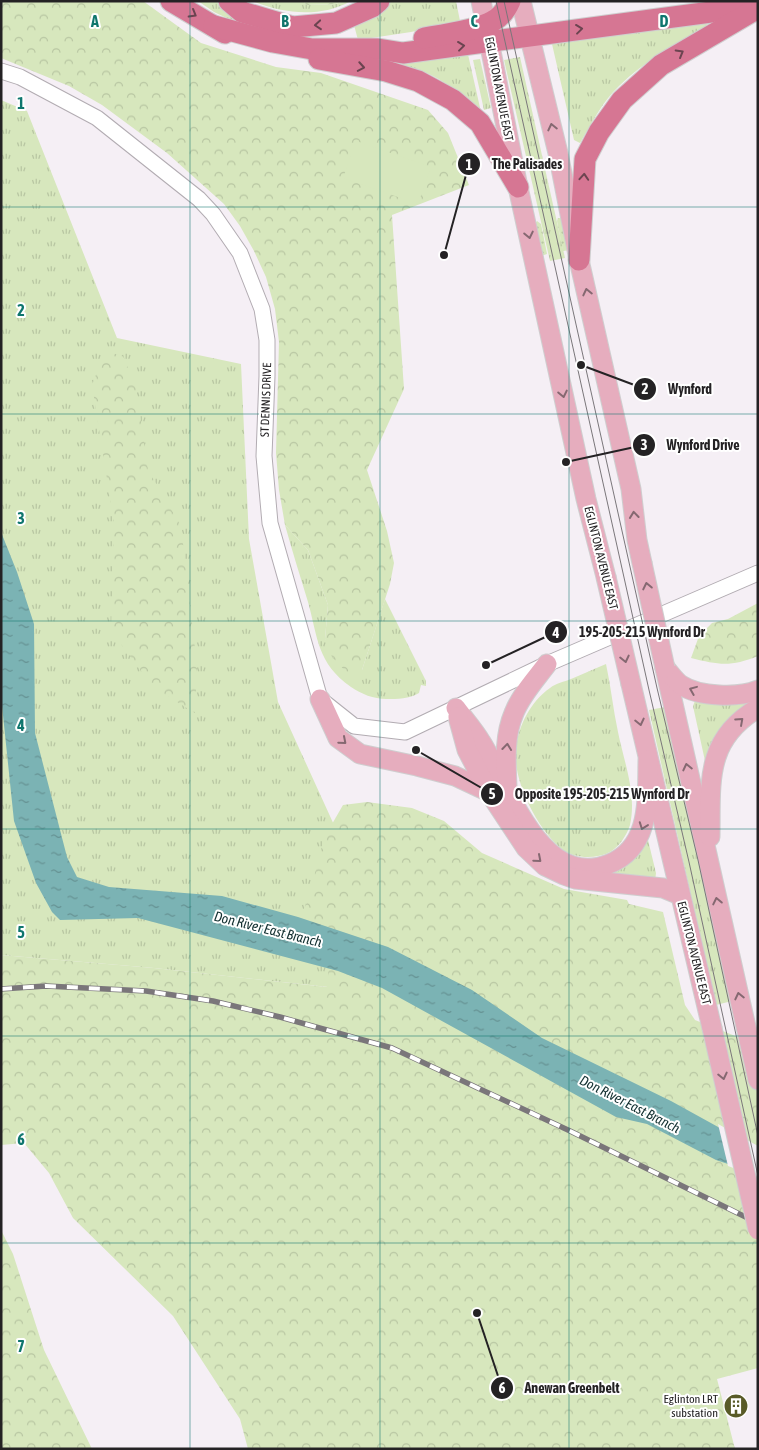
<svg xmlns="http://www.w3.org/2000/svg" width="759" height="1450" viewBox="0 0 759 1450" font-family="'Asap Condensed',sans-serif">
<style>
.grass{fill:url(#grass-tufts)}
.forest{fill:url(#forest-crowns)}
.garden{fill:url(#garden-dots)}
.pitch{fill:#d7e7bd}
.water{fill:url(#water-ripples)}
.pier{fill:#f5eff5}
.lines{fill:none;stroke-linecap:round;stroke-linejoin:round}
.minor-casing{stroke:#b2acb2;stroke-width:17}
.major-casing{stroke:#cfcecf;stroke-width:21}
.highway-casing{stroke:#cfcecf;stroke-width:23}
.minor{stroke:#fff;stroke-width:15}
.major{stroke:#e6adbe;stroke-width:19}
.highway{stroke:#d67693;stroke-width:21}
.tram{stroke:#7a767a;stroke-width:1}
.rail-casing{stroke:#7a767a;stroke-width:5.5}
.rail{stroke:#fff;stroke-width:4;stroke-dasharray:11;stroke-linecap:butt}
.major-bridge-casing{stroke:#cfcecf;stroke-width:21;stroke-linecap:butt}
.major-bridge{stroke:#e6adbe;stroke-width:19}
.oneway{stroke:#6b4450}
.oneway2{stroke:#856871}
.grid{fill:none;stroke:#0f766e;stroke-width:1;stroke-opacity:0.55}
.labels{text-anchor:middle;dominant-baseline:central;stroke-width:4;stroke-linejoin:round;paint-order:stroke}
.street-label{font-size:12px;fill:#242224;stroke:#fff}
.poi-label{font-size:12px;fill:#242224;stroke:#fff;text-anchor:end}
.water-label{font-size:14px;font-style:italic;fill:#133031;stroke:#fff}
.grid-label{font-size:16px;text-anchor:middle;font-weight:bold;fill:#0f766e;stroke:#fff;stroke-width:4;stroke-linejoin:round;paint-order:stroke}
.leader{fill:none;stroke:#242224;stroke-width:2}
.callout-dot{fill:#242224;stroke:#fff;stroke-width:2}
.mark-label{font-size:15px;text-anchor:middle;font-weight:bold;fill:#fff}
.callout-label{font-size:14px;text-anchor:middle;font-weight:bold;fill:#242224;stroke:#fff;stroke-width:4;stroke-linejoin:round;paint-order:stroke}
</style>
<defs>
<pattern id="grass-tufts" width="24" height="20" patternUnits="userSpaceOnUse" patternTransform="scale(1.25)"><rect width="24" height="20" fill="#d7e7bd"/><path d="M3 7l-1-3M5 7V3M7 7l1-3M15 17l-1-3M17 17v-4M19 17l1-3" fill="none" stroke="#b8c6a2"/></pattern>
<pattern id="forest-crowns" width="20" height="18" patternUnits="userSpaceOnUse" patternTransform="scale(1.25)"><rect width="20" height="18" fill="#d7e7bd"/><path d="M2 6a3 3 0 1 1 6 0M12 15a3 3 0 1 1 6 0" fill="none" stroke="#b8c6a2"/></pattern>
<pattern id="garden-dots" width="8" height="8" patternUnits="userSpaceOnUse" patternTransform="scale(1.25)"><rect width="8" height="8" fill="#d7e7bd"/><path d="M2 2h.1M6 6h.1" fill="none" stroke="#b8c6a2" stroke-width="1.8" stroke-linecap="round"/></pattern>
<pattern id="water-ripples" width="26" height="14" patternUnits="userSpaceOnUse" patternTransform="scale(1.25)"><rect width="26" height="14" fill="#7bb3b4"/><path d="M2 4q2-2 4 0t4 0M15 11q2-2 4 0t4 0" fill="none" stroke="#659192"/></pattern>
</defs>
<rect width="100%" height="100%" fill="#f5eff5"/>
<g class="grass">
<polygon points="198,1 215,1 239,16 237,23 214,12"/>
<path d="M252 1H304L306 5 336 4 343 1H351C321 18 283 14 252 1Z"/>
<polygon points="391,1 456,1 460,21 411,32 358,40 354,25 374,14"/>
<path d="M705 20 708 27C677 44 645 60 619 86 603 101 591 124 580 143L574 140 552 44 670 28Z"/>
<path d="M467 50 481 112C457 91 434 70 401 66V60Z"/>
<polygon points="520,57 565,258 550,261 504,60"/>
<polygon points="480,59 491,108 484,110 473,60"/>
<polygon points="1,100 27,111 117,338 241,364 249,539 278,702 340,838 328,987 154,968 1,955"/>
<path d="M285 525 308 550 328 605 325 639 362 670 385 599 426 681V686L421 685 419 693C409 699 398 699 386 699 374 699 361 694 351 687 317 663 318 638 308 602 300 576 292 550 285 525Z"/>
<path d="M606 664C611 687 613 709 618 732 624 762 637 794 630 825 627 835 619 847 610 852 596 859 576 859 563 850 538 831 512 780 516 749 518 726 531 701 550 688 556 683 564 682 571 679 583 674 594 669 606 664Z"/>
<polygon points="758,695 708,762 705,761 693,706 696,698"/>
<polygon points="665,707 732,1001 716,1005 649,710"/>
<polygon points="644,838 648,840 656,873 655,881 594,876"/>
</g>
<g class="forest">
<polygon points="1,1 143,1 201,43 276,67 321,73 428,110 448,133 469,185 392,215 404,389 367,470 387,531 394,563 390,584 362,670 351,677 332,657 325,639 328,605 308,550 285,525 279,490 276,453 279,342 275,309 266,277 254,251 240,226 224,204 167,153 102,105 69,86 1,58"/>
<polygon points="304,1 343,1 336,4 306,5"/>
<polygon points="105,351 123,356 136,388 148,470 181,526 197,666 195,713 154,688 111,631 114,523 92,385"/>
<path d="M758 603V656C731 667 719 665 691 658L699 636 712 623 728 619Z"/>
<polygon points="367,802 412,808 444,821 482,853 564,889 627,900 629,904 663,912 685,1005 695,1020 758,1045 758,1368 717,1379 735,1449 248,1449 240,1419 173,1316 73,1218 49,1173 24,1143 1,1145 1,955 154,968 327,987 332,928 298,917 307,904 324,838 343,805"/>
<polygon points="1,1230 13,1254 44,1350 92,1449 1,1449"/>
</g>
<g class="garden">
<polygon points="558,218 561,218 570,250 563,251 557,221"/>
<polygon points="537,221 541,224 547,254 541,256 535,224"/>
</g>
<polygon class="pitch" points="356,141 431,167 418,204 343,178"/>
<polygon class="water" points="1,532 17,572 34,624 35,733 67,857 77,877 109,887 222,896 298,917 388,947 472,990 542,1038 671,1101 758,1149 758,1174 716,1160 647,1124 616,1117 382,988 338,971 138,918 60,920 52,912 36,883 14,821 1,696"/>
<polygon class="pier" points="718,1124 758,1146 758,1177 728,1166"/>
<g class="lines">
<defs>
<polyline id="minor" points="1,71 20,77 97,118 199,199 213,214 240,253 262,309 267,340 267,376 264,456 270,523 320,699 354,726 405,732 547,664 758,573"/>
<g id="major">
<polyline points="481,1 518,187 586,499 606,577"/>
<polyline points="521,1 558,153 579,260 631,489 637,540 642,563"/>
<polyline points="665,668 758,1080"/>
<path d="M665 668C670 673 675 681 681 685 699 697 739 698 758 690"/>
<polyline points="631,684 712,1028"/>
<polyline points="320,699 338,738 360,754 417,766 455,776 489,792"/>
<path d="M456 708C464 719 474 730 481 742 508 784 540 891 609 864 652 847 647 797 648 760"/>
<polyline points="458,717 467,750 489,792 526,848 545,866 564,875 575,879 663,888 680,895"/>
<path d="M507 787C506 762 504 736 514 713 521 695 535 680 547 664"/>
<path d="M710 837C711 783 704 740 758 708"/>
</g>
<g id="highway">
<polyline points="171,1 225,33"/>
<polyline points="229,1 242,12 293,27 336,23 372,7 379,1"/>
<polyline points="214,26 273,42 312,49 378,49 403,53 711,12 750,1"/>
<path d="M424 38C442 35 478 30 493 21 501 17 506 10 510 1"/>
<polyline points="319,59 386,71 418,81 453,100 480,123 518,187"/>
<polyline points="579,260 585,159 599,132 622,100 661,65 758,8"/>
</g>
</defs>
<use href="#minor" class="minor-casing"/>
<use href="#major" class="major-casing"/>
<use href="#highway" class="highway-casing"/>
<use href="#minor" class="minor"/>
<use href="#major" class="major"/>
<use href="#highway" class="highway"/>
<g class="tram">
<polyline points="496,1 649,690 689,862 758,1176"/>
<polyline points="504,1 657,688 698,860 758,1136"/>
</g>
<defs>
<polyline id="rail" points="1,989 46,986 146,991 213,1001 280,1017 392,1048 568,1130 758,1223"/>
</defs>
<use href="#rail" class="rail-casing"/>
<use href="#rail" class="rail"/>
<defs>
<g id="major-bridge">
<polyline points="642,563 665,668"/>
<polyline points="606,577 631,684"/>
<polyline points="712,1028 758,1230"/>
</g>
</defs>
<use href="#major-bridge" class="major-bridge-casing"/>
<use href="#major-bridge" class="major-bridge"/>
</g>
<defs><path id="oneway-chevron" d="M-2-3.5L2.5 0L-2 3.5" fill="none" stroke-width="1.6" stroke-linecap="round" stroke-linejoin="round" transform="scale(1.25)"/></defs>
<g class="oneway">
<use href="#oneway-chevron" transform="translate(193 14) rotate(30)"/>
<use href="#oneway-chevron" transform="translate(318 25) rotate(175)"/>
<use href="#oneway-chevron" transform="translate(579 29) rotate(-7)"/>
<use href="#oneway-chevron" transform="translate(461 46) rotate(-7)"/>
<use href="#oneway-chevron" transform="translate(680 53) rotate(-30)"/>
<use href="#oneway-chevron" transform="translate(361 67) rotate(10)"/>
<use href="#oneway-chevron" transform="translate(584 177) rotate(-86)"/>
</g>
<g class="oneway2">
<use href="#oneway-chevron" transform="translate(552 127) rotate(-103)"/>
<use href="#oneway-chevron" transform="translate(529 235) rotate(78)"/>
<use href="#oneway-chevron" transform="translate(587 292) rotate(-103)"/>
<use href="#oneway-chevron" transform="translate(563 394) rotate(78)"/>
<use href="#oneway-chevron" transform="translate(634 515) rotate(-96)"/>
<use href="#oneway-chevron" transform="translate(647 586) rotate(-102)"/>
<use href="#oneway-chevron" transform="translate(625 659) rotate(77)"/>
<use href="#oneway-chevron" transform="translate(693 690) rotate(-158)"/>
<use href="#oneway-chevron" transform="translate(740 721) rotate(-42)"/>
<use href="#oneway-chevron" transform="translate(640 722) rotate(77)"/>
<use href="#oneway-chevron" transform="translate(343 741) rotate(41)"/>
<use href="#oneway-chevron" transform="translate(507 747) rotate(-84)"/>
<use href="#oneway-chevron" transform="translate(687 767) rotate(-103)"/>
<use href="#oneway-chevron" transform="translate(643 826) rotate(110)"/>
<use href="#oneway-chevron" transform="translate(538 859) rotate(41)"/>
<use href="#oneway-chevron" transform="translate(717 901) rotate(-102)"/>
<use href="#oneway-chevron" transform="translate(739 996) rotate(-103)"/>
<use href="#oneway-chevron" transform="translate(723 1076) rotate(77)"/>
</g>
<path class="grid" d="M190 1V1449M380 1V1449M569 1V1449M1 207H758M1 414H758M1 621H758M1 829H758M1 1036H758M1 1243H758"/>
<defs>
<symbol id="building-disc" viewBox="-11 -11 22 22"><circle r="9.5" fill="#585a27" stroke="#fff"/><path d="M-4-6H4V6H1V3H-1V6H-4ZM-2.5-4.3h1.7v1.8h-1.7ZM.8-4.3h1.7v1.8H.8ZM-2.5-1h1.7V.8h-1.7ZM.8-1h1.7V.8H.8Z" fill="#fff"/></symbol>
</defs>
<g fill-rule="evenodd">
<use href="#building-disc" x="722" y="1392" width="28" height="28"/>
</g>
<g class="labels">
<g class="street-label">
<text transform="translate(499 89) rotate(79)">EGLINTON AVENUE EAST</text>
<text transform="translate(266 400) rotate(-88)">ST DENNIS DRIVE</text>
<text transform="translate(601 558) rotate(76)">EGLINTON AVENUE EAST</text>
<text transform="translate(694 953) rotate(76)">EGLINTON AVENUE EAST</text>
</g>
<g class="poi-label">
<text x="718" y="1399">Eglinton LRT<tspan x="718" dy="14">substation</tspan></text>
</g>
<g class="water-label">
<text transform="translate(268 929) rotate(14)">Don River East Branch</text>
<text transform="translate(630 1104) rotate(27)">Don River East Branch</text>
</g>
</g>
<g class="grid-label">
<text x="95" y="27">A</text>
<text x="285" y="27">B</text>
<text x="474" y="27">C</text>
<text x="664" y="27">D</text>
<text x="21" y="109">1</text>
<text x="21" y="316">2</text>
<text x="21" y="524">3</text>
<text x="21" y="731">4</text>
<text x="21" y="938">5</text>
<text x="21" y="1145">6</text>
<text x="21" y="1352">7</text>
</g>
<path class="leader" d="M444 255L469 164M581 365L645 389M566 462L644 445M486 665L556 632M416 750L492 794M477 1313L502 1388"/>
<g class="callout-dot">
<circle cx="444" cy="255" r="5"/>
<circle cx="581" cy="365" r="5"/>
<circle cx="566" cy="462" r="5"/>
<circle cx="486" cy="665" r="5"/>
<circle cx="416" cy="750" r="5"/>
<circle cx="477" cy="1313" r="5"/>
<circle cx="469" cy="164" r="12"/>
<circle cx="645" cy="389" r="12"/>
<circle cx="644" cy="445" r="12"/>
<circle cx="556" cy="632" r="12"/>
<circle cx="492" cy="794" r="12"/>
<circle cx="502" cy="1388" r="12"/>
</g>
<g class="mark-label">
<text x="469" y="170">1</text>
<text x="645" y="394">2</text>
<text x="644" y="450">3</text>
<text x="556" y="638">4</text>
<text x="492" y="799">5</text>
<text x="502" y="1393">6</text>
</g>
<g class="callout-label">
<text x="527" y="169">The Palisades</text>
<text x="690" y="394">Wynford</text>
<text x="703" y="450">Wynford Drive</text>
<text x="642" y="637">195-205-215 Wynford Dr</text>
<text x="602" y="799">Opposite 195-205-215 Wynford Dr</text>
<text x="572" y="1393">Anewan Greenbelt</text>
</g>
<rect width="759" height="1450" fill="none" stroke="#242224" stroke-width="5"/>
</svg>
